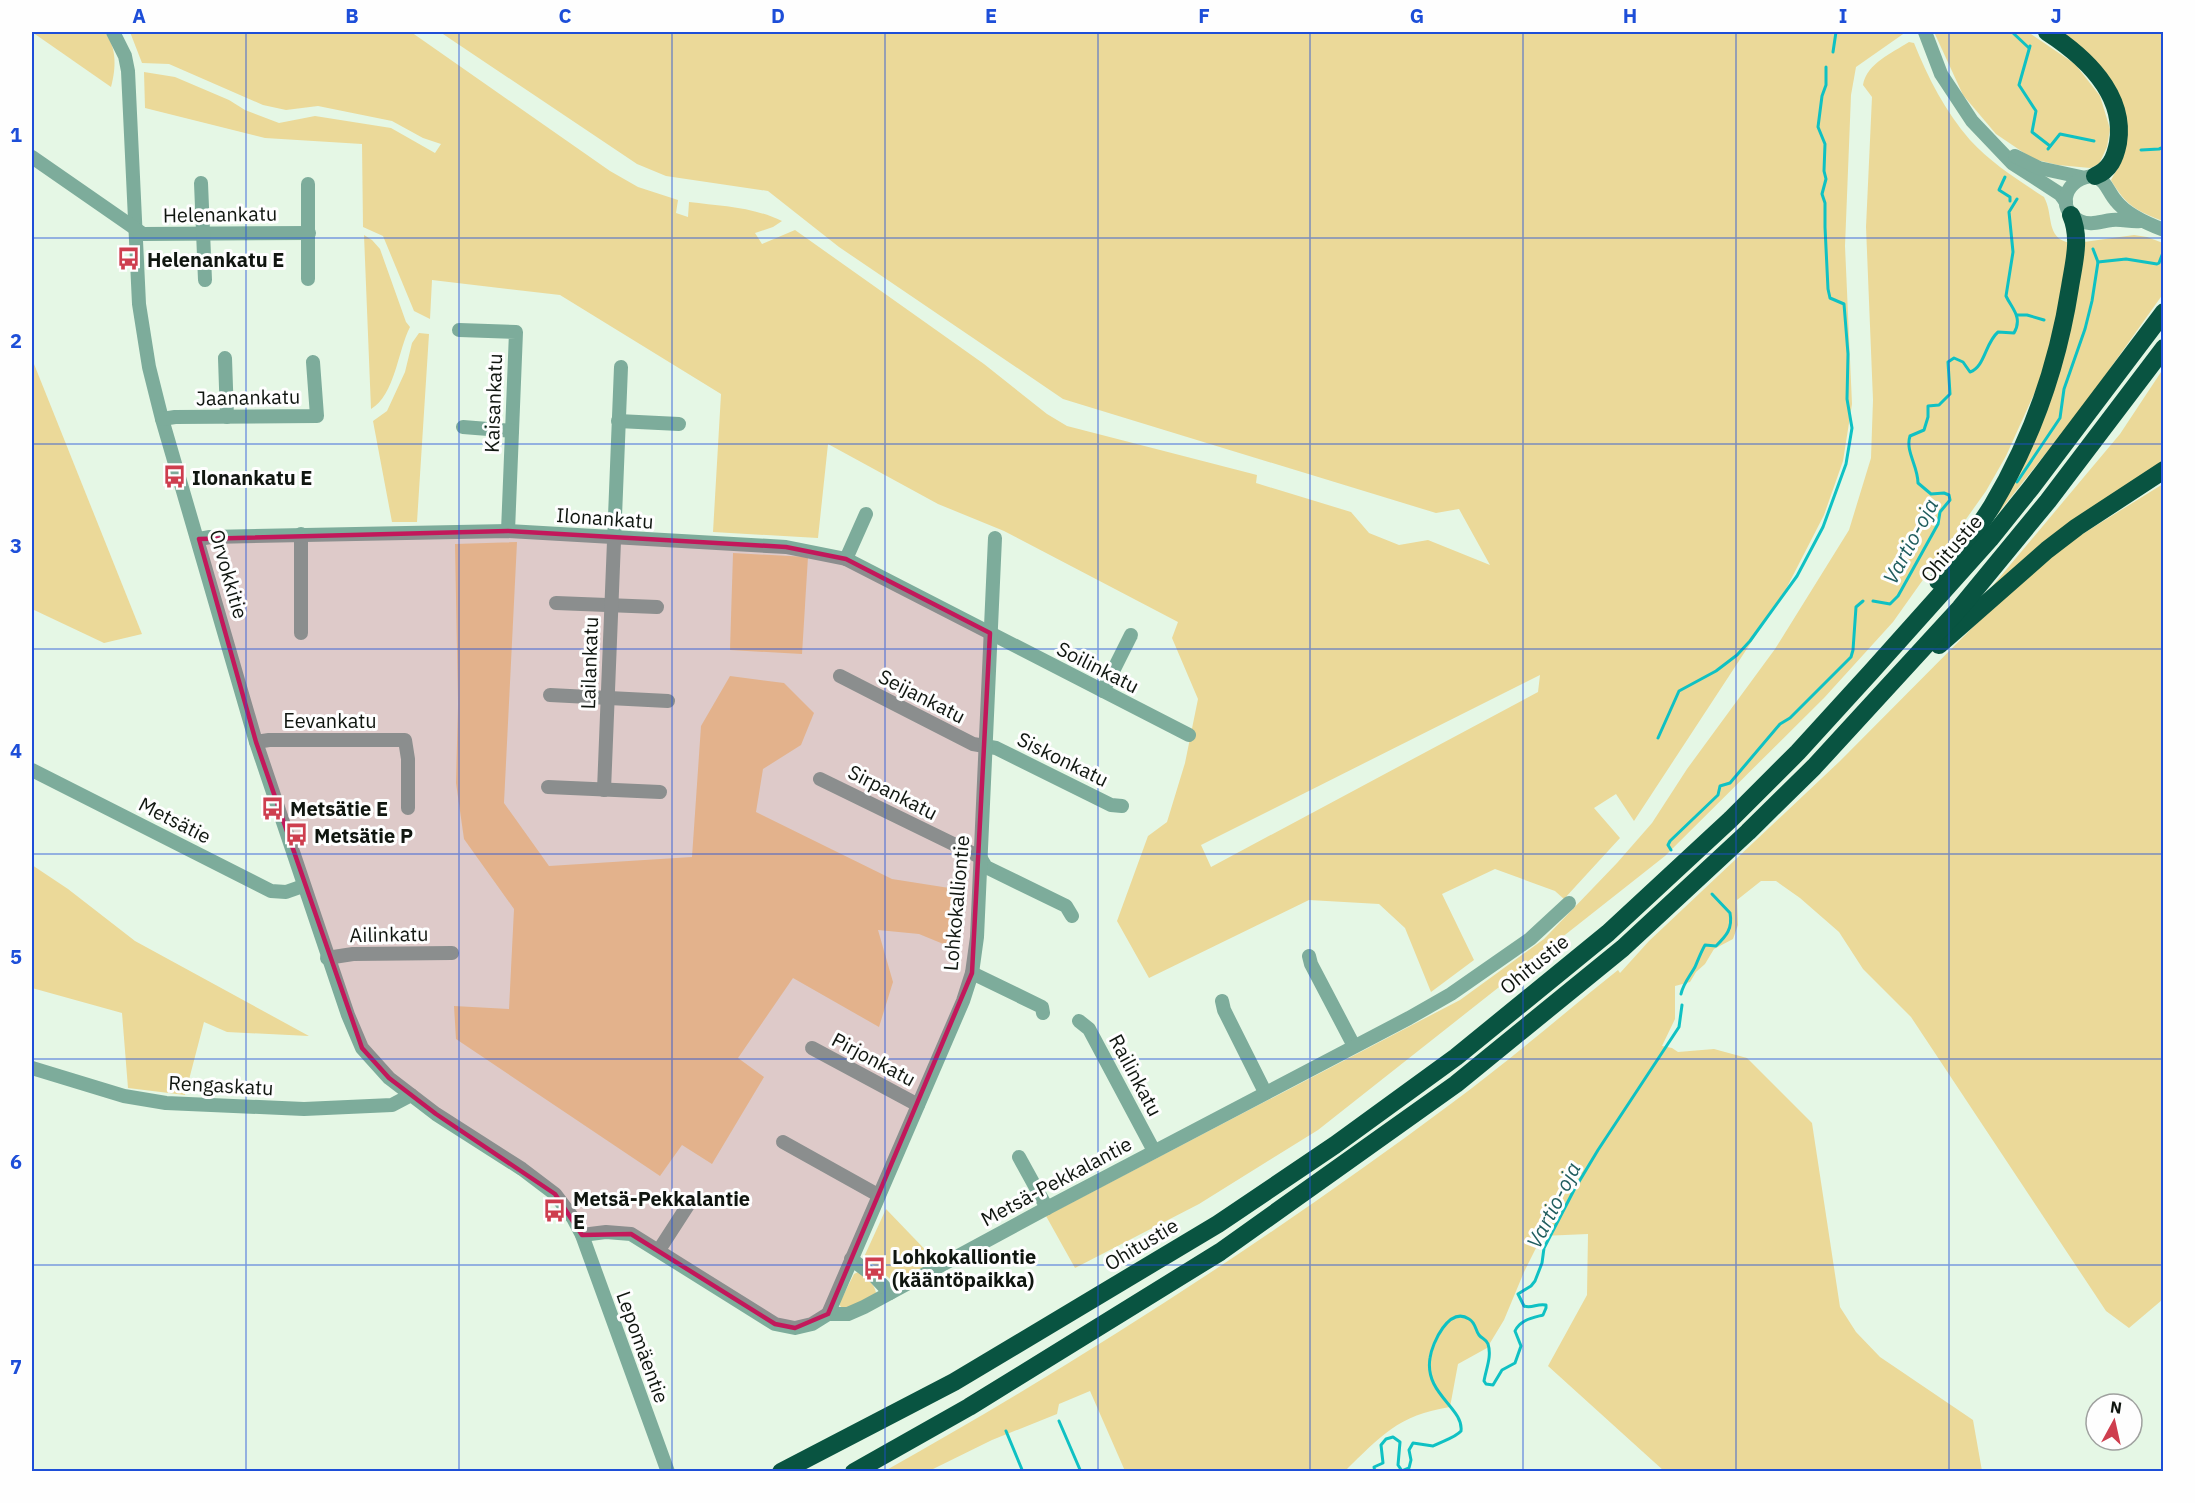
<svg xmlns="http://www.w3.org/2000/svg" width="2195" height="1503" viewBox="0 0 2195 1503" font-family="'IBM Plex Sans',sans-serif">
<style>
.green{fill:#ebd999;fill-rule:evenodd}
.lines{fill:none;stroke-linecap:round;stroke-linejoin:round}
.stream{stroke:#0fc1c3;stroke-width:3}
.minor{stroke:#7dac9b;stroke-width:14}
.highway{stroke:#095441;stroke-width:18}
.marked{fill:#c2185b;fill-opacity:0.2;stroke:#c2185b;stroke-width:4.5;stroke-linejoin:round}
.grid{fill:none;stroke:#1d4ed8;stroke-width:1.5;stroke-opacity:0.55}
.labels{text-anchor:middle;dominant-baseline:central;stroke-width:6;stroke-linejoin:round;paint-order:stroke}
.street-label{font-size:20px;fill:#101610;stroke:#fefefe}
.poi-label{font-size:20px;font-weight:bold;fill:#101610;stroke:#fefefe;text-anchor:start}
.water-label{font-size:21px;font-style:italic;fill:#215e5f;stroke:#fefefe}
.neatline{fill:none;stroke:#1d4ed8;stroke-width:2}
.grid-label{font-size:20px;text-anchor:middle;font-weight:bold;fill:#1d4ed8}
</style>
<rect width="100%" height="100%" fill="#e5f7e5"/>
<g class="green">
<path d="M32 32H105C117 48 116 68 111 87Z"/>
<path d="M130 32H411L610 171 638 187 678 200 676 213 688 217 689 202C721 206 753 207 782 221L773 227 755 233 762 244 795 230 984 364 1047 414 1067 426 1257 475 1256 483 1351 512 1369 533 1399 545 1428 540 1490 565 1459 509 1436 513 1063 399 839 247 768 191 666 176 637 164 440 32H1906L1856 67 1851 95 1845 246 1852 404 1843 461 1824 515 1786 589 1634 821 1616 794 1594 808 1620 838 1564 899 1555 891 1495 869 1442 894 1474 960 1431 992 1405 928 1379 904 1309 900 1149 978 1117 921 1148 836 1167 822 1185 763 1198 699 1172 638 1178 622 1004 531 938 504 828 444 818 538 713 532 721 394 560 295 432 280 430 319 414 311 383 236 363 227 362 144 265 138 145 108 144 72 175 77 229 100 245 110 279 123 315 116 391 128 435 153 441 144 423 138 392 121 318 106 286 110 263 105 169 64 142 63ZM1540 675 1538 692 1211 867 1201 845Z"/>
<polygon points="1934,32 2028,32 2075,64 2100,96 2110,129 2107,147 2099,164 2090,168 2058,165 2033,159 1996,134 1963,95"/>
<path d="M2058 32H2163V221C2137 211 2126 206 2111 180 2116 171 2123 160 2125 150 2137 91 2097 65 2058 32Z"/>
<path d="M1909 42 1914 43C1928 78 1945 111 1970 140 1991 163 2018 180 2044 197 2054 215 2045 238 2070 243L2057 320 2039 383 2006 456 1986 491 1893 622 1824 698 1665 856 1318 1130 1199 1204 1075 1268 1046 1216 1460 1000 1544 939 1617 863 1652 823 1687 769 1775 649 1849 530 1871 458 1873 400 1866 227 1872 97 1863 85C1867 63 1892 53 1909 42Z"/>
<path d="M364 235 372 240 380 249 406 322 410 327C398 350 395 395 371 409Z"/>
<polygon points="2134,235 2147,237 2163,243 2163,294 2082,408 1984,531 2002,499 2084,242"/>
<polygon points="419,333 429,334 417,522 392,522 373,421 387,411 405,372 412,343"/>
<polygon points="32,359 142,634 104,643 32,609"/>
<polygon points="2163,369 2163,463 1974,608 2120,434"/>
<path d="M2163 484 2162 1300 2129 1328 2106 1311 1911 1017 1863 969 1839 932 1800 898 1776 881H1761L1737 900 1738 925 1733 939 1714 949 1705 964 1696 972 1690 982 1675 986V1019L1662 1046 1672 1048 1678 1052 1714 1049 1747 1058 1812 1123 1840 1307 1856 1332 1880 1357 1973 1420 1982 1471H1664L1548 1366 1587 1295 1588 1234 1542 1236 1524 1272 1504 1320 1487 1348 1458 1364 1450 1407C1398 1415 1380 1437 1345 1471H1125L1090 1391 1059 1404 1057 1414 992 1440 929 1471 883 1472C1081 1361 1271 1238 1452 1103 1509 1061 1563 1014 1618 970L1620 973 1649 941 1840 761 1983 617 2068 543Z"/>
<polygon points="517,542 504,803 549,866 692,857 701,726 730,676 784,683 814,713 801,745 763,769 756,812 892,879 962,890 958,950 919,934 878,930 893,982 879,1027 793,978 738,1058 764,1077 712,1164 682,1145 660,1176 456,1039 454,1006 509,1009 514,909 464,839 456,783 458,704 455,544"/>
<polygon points="733,553 808,557 802,654 730,650"/>
<polygon points="32,865 68,889 135,941 309,1036 227,1032 204,1022 185,1095 128,1088 122,1013 32,988 32,1051"/>
<polygon points="886,1209 936,1261 896,1284 864,1257"/>
<path d="M858 1272C866 1275 875 1285 876 1293L848 1309 841 1307 839 1304 854 1274Z"/>
</g>
<g class="lines">
<g class="stream">
<polyline points="2012,32 2029,48"/>
<polyline points="2030,46 2019,85 2036,111 2032,132 2050,146"/>
<polyline points="1833,52 1836,32"/>
<polyline points="2048,149 2060,134 2094,141"/>
<polyline points="2141,150 2159,149 2164,147"/>
<polyline points="2005,177 1999,190 2010,197 2010,201"/>
<polyline points="2098,262 2126,259 2157,264 2159,263 2164,250"/>
<polyline points="2017,315 2027,315 2044,320"/>
<polyline points="2017,482 2060,418 2064,389 2085,329 2092,301 2098,262 2093,249"/>
<path d="M1873 601 1890 604 1898 596 1938 524 1940 512 1950 500 1949 495 1944 493 1931 494 1918 483C1918 466 1905 451 1910 436L1924 430 1928 417V406L1939 405 1950 394 1948 362 1954 358 1963 362 1970 372C1985 367 1985 343 1998 332L2014 333C2023 317 2012 309 2006 296L2013 252 2009 212 2017 199"/>
<polyline points="1658,738 1679,691 1716,671 1737,655 1750,641 1797,576 1823,527 1846,464 1852,428 1847,399 1848,354 1844,304 1830,298 1828,289 1825,227 1825,203 1822,194 1826,179 1824,171 1825,144 1818,127 1822,96 1826,85 1826,67"/>
<polyline points="1671,850 1668,845 1670,841 1718,795 1720,786 1730,783 1780,724 1790,718 1851,657 1853,650 1856,607 1863,601"/>
<path d="M1681 994C1683 984 1690 976 1695 967 1698 960 1701 952 1705 945L1716 946C1726 936 1733 929 1730 913L1712 894"/>
<polyline points="1059,1421 1081,1472"/>
<polyline points="1006,1431 1023,1472"/>
<path d="M1375 1472 1374 1467 1383 1463 1381 1445 1386 1439 1393 1437 1400 1442 1398 1465 1402 1471 1409 1468 1411 1460 1409 1450 1413 1443 1433 1446C1442 1441 1455 1438 1461 1431 1464 1408 1424 1394 1430 1358 1432 1343 1449 1306 1469 1319 1476 1323 1475 1330 1479 1335 1482 1339 1486 1339 1488 1344 1492 1356 1486 1369 1484 1381L1486 1384 1493 1385 1502 1370 1515 1363 1521 1346 1515 1331C1520 1320 1532 1318 1543 1315L1546 1308V1305C1537 1303 1532 1309 1524 1306L1518 1294 1531 1286 1535 1281 1542 1263 1544 1248 1574 1190 1598 1150 1679 1027 1682 1005"/>
</g>
<g class="minor">
<polyline points="113,32 125,56 128,71 139,304 149,367 162,419 256,742 348,1015 362,1048 389,1078 436,1114 522,1169 555,1194 573,1218 582,1235 668,1472"/>
<polyline points="1925,32 1941,74 1972,121 2012,163 2060,194 2066,202"/>
<polyline points="2015,156 2039,168 2081,177"/>
<polyline points="32,157 143,234 309,233"/>
<polyline points="201,183 205,280"/>
<path d="M2140 221C2131 222 2122 219 2112 220 2101 221 2091 226 2080 221 2054 209 2066 176 2095 176 2107 182 2108 192 2116 201 2126 214 2148 224 2164 230"/>
<polyline points="308,279 308,184"/>
<polyline points="459,330 516,332 508,531"/>
<polyline points="225,358 227,417"/>
<polyline points="162,419 175,417 317,416 313,362"/>
<polyline points="618,421 679,424"/>
<polyline points="463,427 512,431"/>
<polyline points="301,534 301,633"/>
<polyline points="199,539 210,537 508,531 786,547 846,559 1189,735"/>
<polyline points="846,559 866,514"/>
<polyline points="556,603 657,607"/>
<polyline points="840,676 973,744 996,748 1111,805 1122,806"/>
<polyline points="1103,691 1131,635"/>
<polyline points="550,695 668,701"/>
<polyline points="256,742 269,740 405,740 408,759 408,808"/>
<polyline points="32,770 271,891 286,892 303,886"/>
<polyline points="820,779 980,857 986,867 1066,906 1072,916"/>
<polyline points="548,787 660,792"/>
<polyline points="604,790 621,367"/>
<polyline points="1309,956 1311,964 1354,1046"/>
<polyline points="327,958 353,954 452,953"/>
<polyline points="972,973 1042,1007 1043,1013"/>
<polyline points="1222,1001 1224,1010 1265,1092"/>
<polyline points="1079,1021 1089,1029 1154,1151"/>
<polyline points="812,1048 918,1105"/>
<polyline points="32,1068 124,1096 166,1103 304,1109 392,1105 411,1095"/>
<polyline points="783,1142 878,1195"/>
<polyline points="1019,1157 1047,1208"/>
<polyline points="582,1235 606,1232 631,1234 775,1324 795,1328 812,1324 828,1314 848,1314 864,1307 1047,1208 1409,1018 1451,994 1530,939 1569,903"/>
<polyline points="659,1250 690,1202"/>
<polyline points="851,1259 874,1276 890,1293"/>
<polyline points="828,1314 963,1001 972,973 977,937 995,538"/>
</g>
<g class="highway">
<path d="M2047 32C2084 56 2126 94 2118 143 2115 158 2110 170 2095 176"/>
<path d="M1938 581C1956 556 1976 532 1992 506 2032 439 2058 364 2070 287 2074 262 2081 238 2071 215"/>
<polyline points="1939,645 2047,550 2077,527 2164,470"/>
<polyline points="781,1472 954,1382 1218,1224 1335,1145 1456,1057 1608,933 1731,819 1798,752 1871,672 1990,539 2031,488 2164,312"/>
<polyline points="854,1472 969,1407 1220,1252 1456,1084 1623,948 1748,832 1814,767 1960,608 2048,501 2164,348"/>
</g>
</g>
<path class="marked" d="M508 531 786 547 846 559 990 633 972 973 828 1314 795 1328 775 1324 631 1234 582 1235 555 1194 436 1114 389 1078 362 1048 256 742 199 539Z"/>
<path class="grid" d="M246 32V1472M459 32V1472M672 32V1472M885 32V1472M1098 32V1472M1310 32V1472M1523 32V1472M1736 32V1472M1949 32V1472M32 238H2164M32 444H2164M32 649H2164M32 854H2164M32 1059H2164M32 1265H2164"/>
<defs>
<symbol id="bus-bare" viewBox="-9 -9 18 18"><path d="M-5-6H5V4H4V6H2V4H-2V6H-4V4H-5ZM-3.5-4V0h7V-4ZM-3.5 1.2v1.5H-2V1.2ZM2 1.2v1.5H3.5V1.2Z" fill="#ce3e4e" stroke="#fefefe" stroke-width="2.5" paint-order="stroke"/></symbol>
</defs>
<g fill-rule="evenodd">
<use href="#bus-bare" x="112" y="242" width="33" height="33"/>
<use href="#bus-bare" x="158" y="460" width="33" height="33"/>
<use href="#bus-bare" x="256" y="792" width="33" height="33"/>
<use href="#bus-bare" x="280" y="818" width="33" height="33"/>
<use href="#bus-bare" x="538" y="1194" width="33" height="33"/>
<use href="#bus-bare" x="858" y="1252" width="33" height="33"/>
</g>
<g class="labels">
<g class="street-label">
<text transform="translate(220 214) rotate(-1)">Helenankatu</text>
<text transform="translate(248 397) rotate(-1)">Jaanankatu</text>
<text transform="translate(493 403) rotate(-88)">Kaisankatu</text>
<text transform="translate(605 518) rotate(4)">Ilonankatu</text>
<text transform="translate(1951 548) rotate(-49)">Ohitustie</text>
<text transform="translate(229 574) rotate(74)">Orvokkitie</text>
<text transform="translate(589 663) rotate(-88)">Lailankatu</text>
<text transform="translate(1098 667) rotate(27)">Soilinkatu</text>
<text transform="translate(922 696) rotate(27)">Seijankatu</text>
<text x="330" y="720">Eevankatu</text>
<text transform="translate(1063 759) rotate(26)">Siskonkatu</text>
<text transform="translate(893 792) rotate(27)">Sirpankatu</text>
<text transform="translate(175 820) rotate(27)">Metsätie</text>
<text transform="translate(956 903) rotate(-85)">Lohkokalliontie</text>
<text transform="translate(389 934) rotate(-1)">Ailinkatu</text>
<text transform="translate(1534 964) rotate(-39)">Ohitustie</text>
<text transform="translate(874 1059) rotate(28)">Pirjonkatu</text>
<text transform="translate(1136 1075) rotate(62)">Railinkatu</text>
<text transform="translate(221 1085) rotate(3)">Rengaskatu</text>
<text transform="translate(1056 1181) rotate(-28)">Metsä-Pekkalantie</text>
<text transform="translate(1141 1244) rotate(-31)">Ohitustie</text>
<text transform="translate(643 1347) rotate(70)">Lepomäentie</text>
</g>
<g class="poi-label">
<text x="147" y="259">Helenankatu E</text>
<text x="192" y="477">Ilonankatu E</text>
<text x="290" y="808">Metsätie E</text>
<text x="314" y="835">Metsätie P</text>
<text x="573" y="1198">Metsä-Pekkalantie<tspan x="573" dy="23">E</tspan></text>
<text x="892" y="1256">Lohkokalliontie<tspan x="892" dy="23">(kääntöpaikka)</tspan></text>
</g>
<g class="water-label">
<text transform="translate(1910 541) rotate(-62)">Vartio-oja</text>
<text transform="translate(1553 1205) rotate(-63)">Vartio-oja</text>
</g>
</g>
<rect width="2195" height="1503" fill="none" stroke="#fefefe" stroke-width="66"/>
<g transform="translate(2114 1422) rotate(8)"><circle r="28" fill="#fefefe" stroke="#9fa19f" stroke-width="1.5"/>
<path d="M0-4.5L10 22L0 15L-10 22Z" fill="#ce3e4e"/>
<text y="-9" font-size="16" font-weight="bold" text-anchor="middle" fill="#101610">N</text>
</g>
<rect x="33" y="33" width="2129" height="1437" class="neatline"/>
<g class="grid-label">
<text x="139" y="23">A</text>
<text x="352" y="23">B</text>
<text x="565" y="23">C</text>
<text x="778" y="23">D</text>
<text x="991" y="23">E</text>
<text x="1204" y="23">F</text>
<text x="1417" y="23">G</text>
<text x="1630" y="23">H</text>
<text x="1843" y="23">I</text>
<text x="2056" y="23">J</text>
<text x="16" y="142">1</text>
<text x="16" y="348">2</text>
<text x="16" y="553">3</text>
<text x="16" y="758">4</text>
<text x="16" y="964">5</text>
<text x="16" y="1169">6</text>
<text x="16" y="1374">7</text>
</g>
</svg>
